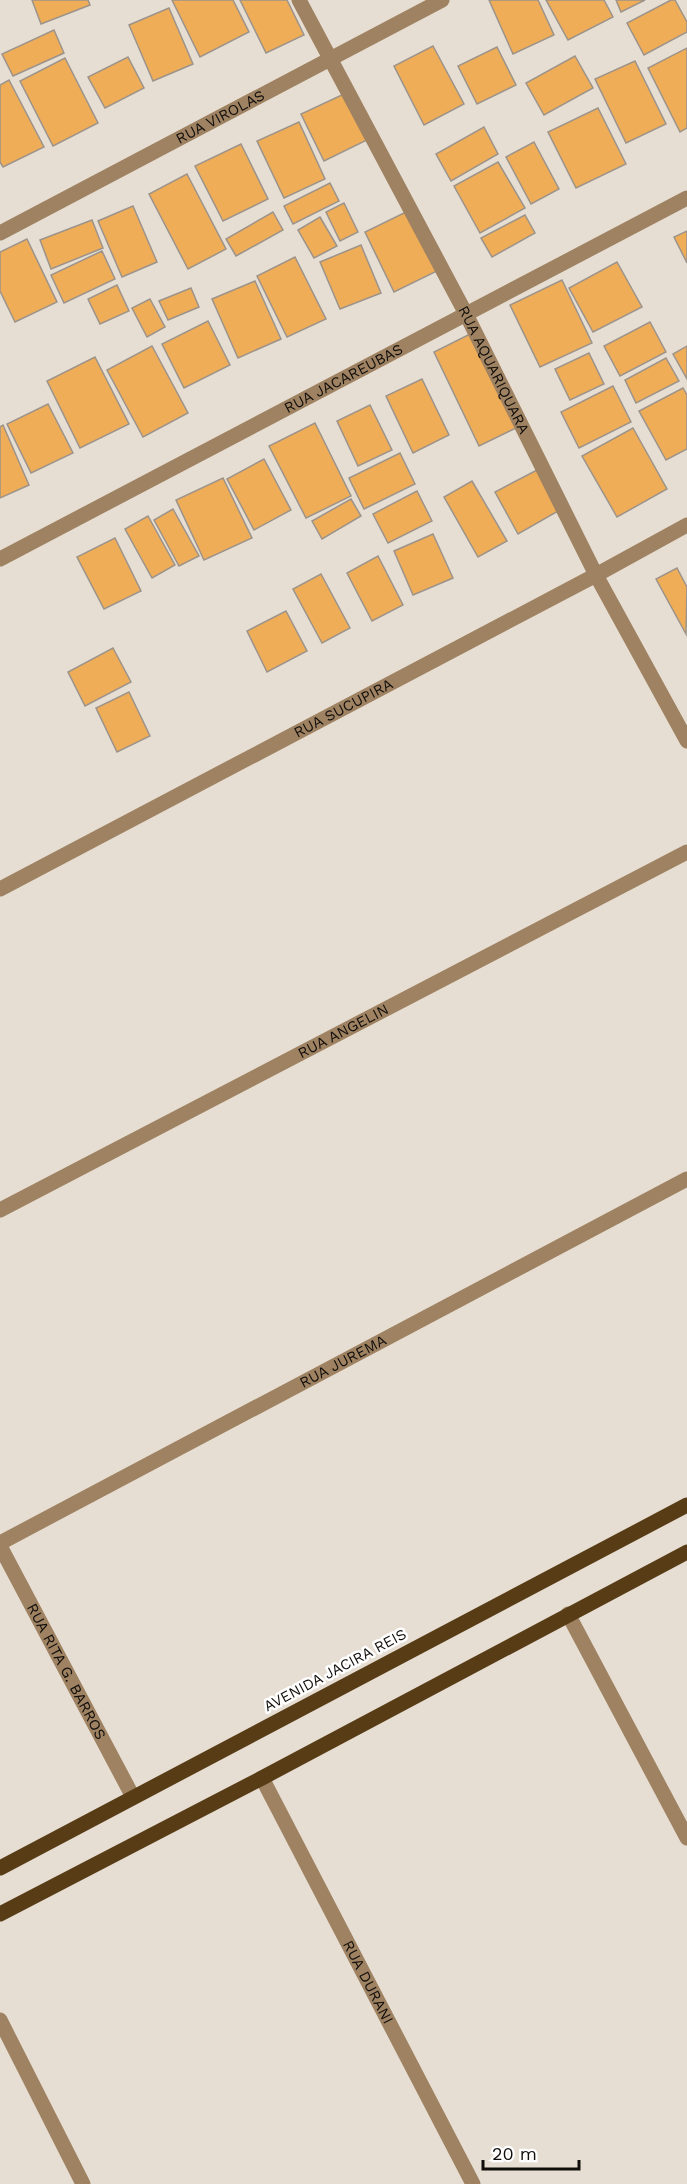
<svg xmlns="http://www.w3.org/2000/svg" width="687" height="2184" viewBox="0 0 687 2184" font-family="'Work Sans',sans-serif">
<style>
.building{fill:#f0ad58;stroke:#9c938a;stroke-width:1.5}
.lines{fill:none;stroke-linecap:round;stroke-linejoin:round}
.minor{stroke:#9e8262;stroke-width:15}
.major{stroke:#583c16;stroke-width:15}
.labels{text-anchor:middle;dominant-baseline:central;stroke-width:5;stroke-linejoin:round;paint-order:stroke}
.street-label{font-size:15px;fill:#110e0b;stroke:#fff}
</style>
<rect width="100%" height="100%" fill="#e7ded3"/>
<g class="building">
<polygon points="32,0 88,0 90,5 41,24"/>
<polygon points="172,0 233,0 249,32 200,57"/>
<polygon points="240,0 287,0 304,35 266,53"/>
<polygon points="489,0 538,0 554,35 513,54"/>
<polygon points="546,0 604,0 613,17 568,40"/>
<polygon points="616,0 645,0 621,12"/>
<polygon points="671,0 675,0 687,22 687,32 644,55 627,23"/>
<polygon points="169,8 193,64 153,81 129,25"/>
<polygon points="54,30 64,53 13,76 2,54"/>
<polygon points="433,46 464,104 424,125 394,66"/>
<polygon points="497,47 516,85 477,104 458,66"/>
<polygon points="687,48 687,128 680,132 648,68"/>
<polygon points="575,56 593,88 544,115 526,83"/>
<polygon points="128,57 144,88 105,108 88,77"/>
<polygon points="65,58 98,123 53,146 20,81"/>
<polygon points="635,61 666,124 626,143 595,79"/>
<polygon points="9,80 44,147 3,167 0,162 0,85"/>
<polygon points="344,94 367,140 324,161 301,114"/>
<polygon points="598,108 626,164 576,188 548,132"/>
<polygon points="299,122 325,179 284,198 257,141"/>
<polygon points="484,127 498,154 451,181 436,154"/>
<polygon points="534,142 559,189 531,204 506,157"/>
<polygon points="241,144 268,199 223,221 195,166"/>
<polygon points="498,162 525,208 480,233 454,186"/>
<polygon points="187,174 226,249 188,269 149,194"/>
<polygon points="330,183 339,201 293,224 284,206"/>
<polygon points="344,203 358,232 340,241 326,212"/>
<polygon points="133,206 157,262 122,277 98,221"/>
<polygon points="408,211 437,271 394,292 365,232"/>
<polygon points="273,212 283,230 236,256 226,239"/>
<polygon points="525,215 535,233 492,257 481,238"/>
<polygon points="320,217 337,246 314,258 298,230"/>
<polygon points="92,220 103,248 51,269 40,240"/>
<polygon points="687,231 687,263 674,237"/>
<polygon points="27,239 57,302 15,322 0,291 0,252"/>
<polygon points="361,245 381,293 340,309 320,262"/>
<polygon points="102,251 115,279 64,303 51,275"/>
<polygon points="295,257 326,319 287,337 257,276"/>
<polygon points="617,262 642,307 593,332 569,288"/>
<polygon points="562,280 592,343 540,367 510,305"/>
<polygon points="255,281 281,339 238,358 212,299"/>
<polygon points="117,285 129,311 100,324 88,299"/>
<polygon points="191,288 199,307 168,320 159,301"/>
<polygon points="150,299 165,327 147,337 132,308"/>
<polygon points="208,321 230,365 184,388 162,344"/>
<polygon points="650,322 666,352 620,376 604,346"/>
<polygon points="470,334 516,428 479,446 434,352"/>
<polygon points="152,346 188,413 143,437 107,370"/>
<polygon points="687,346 687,379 673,354"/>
<polygon points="589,353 604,384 570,400 555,369"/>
<polygon points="95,357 129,424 80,448 47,381"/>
<polygon points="666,358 679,381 636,403 625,380"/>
<polygon points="422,379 449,435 413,453 386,396"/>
<polygon points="613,386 631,422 579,448 561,412"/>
<polygon points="683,388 687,395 687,449 666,460 639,411"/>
<polygon points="48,404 73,453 31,473 7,424"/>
<polygon points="370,405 392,450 358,466 337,421"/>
<polygon points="315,423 351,496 306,518 269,446"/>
<polygon points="3,425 29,485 0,498 0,427"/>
<polygon points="633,428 667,489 617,517 582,456"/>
<polygon points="400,453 415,484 364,509 349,478"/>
<polygon points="264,459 291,510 254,530 227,479"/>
<polygon points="537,470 560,510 518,534 495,492"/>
<polygon points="223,478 252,538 204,560 176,500"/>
<polygon points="472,481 507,541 478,557 444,497"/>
<polygon points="417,491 432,521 388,543 373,514"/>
<polygon points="351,499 361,516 322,539 312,521"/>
<polygon points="173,509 199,556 179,566 154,520"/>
<polygon points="148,516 175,565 152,578 125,529"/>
<polygon points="433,534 453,578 413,595 394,551"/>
<polygon points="115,538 141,591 104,609 77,557"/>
<polygon points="378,556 403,605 372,621 347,573"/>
<polygon points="677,568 687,587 686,634 656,579"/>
<polygon points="321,574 350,628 322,643 293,589"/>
<polygon points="286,611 307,651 267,672 247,631"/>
<polygon points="113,648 131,682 85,706 68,672"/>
<polygon points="129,692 150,736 117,752 96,708"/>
</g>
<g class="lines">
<g class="minor">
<path id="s1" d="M299 0 466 314 596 575 687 741"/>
<path id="s2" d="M0 233 442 0"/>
<path id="s3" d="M0 559 687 198"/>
<path id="s4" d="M0 889 596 575 687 525"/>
<path id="s5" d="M0 1210 687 852"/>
<path id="s6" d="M0 1543 687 1179"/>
<path id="s7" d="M0 1546 133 1797"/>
<polyline points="568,1614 687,1838"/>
<path id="s8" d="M262 1778 473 2184"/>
<polyline points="0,2020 83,2184"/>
</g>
<g class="major">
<polyline points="0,1868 687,1505"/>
<polyline points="0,1914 262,1778 687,1552"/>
</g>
</g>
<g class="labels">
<g class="street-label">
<text stroke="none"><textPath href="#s2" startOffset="249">RUA VIROLAS</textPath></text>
<text stroke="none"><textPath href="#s1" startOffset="418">RUA AQUARIQUARA</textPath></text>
<text stroke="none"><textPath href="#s3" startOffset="388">RUA JACAREUBAS</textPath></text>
<text stroke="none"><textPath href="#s4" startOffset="388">RUA SUCUPIRA</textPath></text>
<text stroke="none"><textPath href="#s5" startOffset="387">RUA ANGELIN</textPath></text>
<text stroke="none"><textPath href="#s6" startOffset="388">RUA JUREMA</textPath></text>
<text transform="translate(335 1670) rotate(-28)">AVENIDA JACIRA REIS</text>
<text stroke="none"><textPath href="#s7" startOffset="142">RUA RITA G. BARROS</textPath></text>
<text stroke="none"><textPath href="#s8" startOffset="230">RUA DURANI</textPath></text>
</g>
</g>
<path d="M483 2160v9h96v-9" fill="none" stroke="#110e0b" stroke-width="3"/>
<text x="492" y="2160" font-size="18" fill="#110e0b" stroke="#ffffff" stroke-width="4.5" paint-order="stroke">20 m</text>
</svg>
